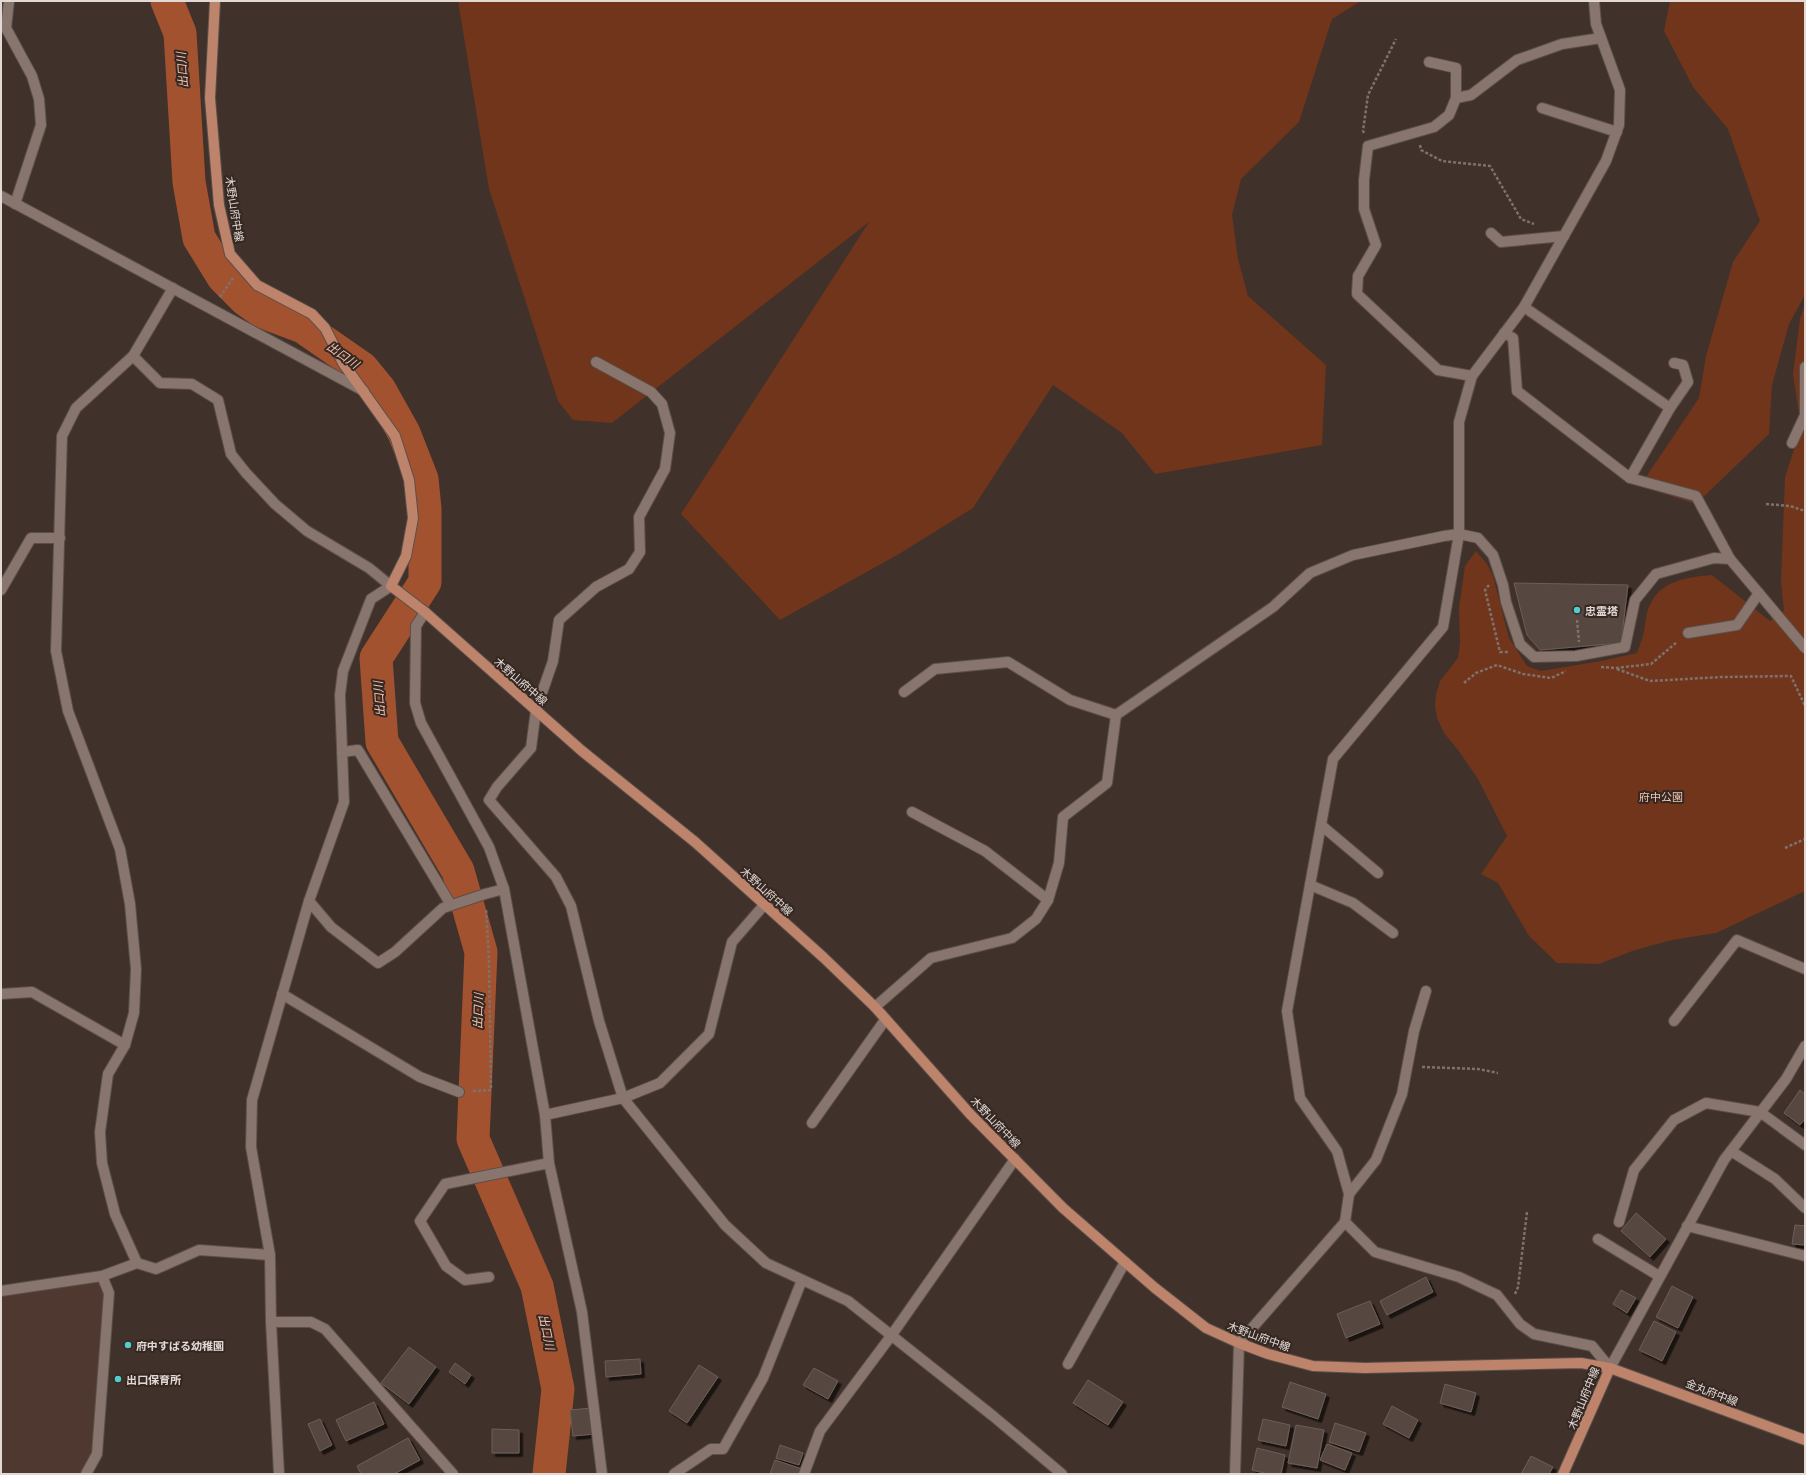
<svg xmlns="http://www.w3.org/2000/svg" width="1806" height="1475" viewBox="0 0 1806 1475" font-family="'Noto Sans','Noto Sans JP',sans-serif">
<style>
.built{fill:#4e3830}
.green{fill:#70351b}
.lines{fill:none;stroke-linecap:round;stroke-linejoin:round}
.river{stroke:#a3522f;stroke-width:33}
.building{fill:#564640;stroke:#6f5e58;filter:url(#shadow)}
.minor-casing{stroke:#5b4f49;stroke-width:12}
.major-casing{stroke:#5b4f49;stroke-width:12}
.path{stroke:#7e726c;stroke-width:2.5;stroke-dasharray:3 2;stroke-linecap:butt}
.minor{stroke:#87756e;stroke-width:10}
.major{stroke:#be836b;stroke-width:10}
.poi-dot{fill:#53cdca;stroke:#352721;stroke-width:1.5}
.labels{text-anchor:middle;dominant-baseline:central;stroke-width:4;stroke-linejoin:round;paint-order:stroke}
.street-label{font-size:11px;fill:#e2d9d5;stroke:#352721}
.poi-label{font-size:11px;font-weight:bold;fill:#e2d9d5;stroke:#352721;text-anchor:start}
.park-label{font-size:11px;fill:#f4c6b3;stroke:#352721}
.water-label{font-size:12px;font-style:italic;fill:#f3c5b2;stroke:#352721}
</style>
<defs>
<filter id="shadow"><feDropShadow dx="3.5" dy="3.5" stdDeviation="0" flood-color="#0009"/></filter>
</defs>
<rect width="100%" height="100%" fill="#40312b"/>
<polygon class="built" points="102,1276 109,1293 97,1454 86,1474 1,1474 1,1291"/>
<g class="green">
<polygon points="458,1 1361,1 1332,19 1299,122 1241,179 1232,215 1238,259 1248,296 1326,365 1322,445 1155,474 1122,433 1053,385 973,508 899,554 780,620 681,514 869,222 612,423 573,420 558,401 489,189"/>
<polygon points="1670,1 1805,1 1805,295 1789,324 1772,385 1769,434 1696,504 1640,486 1699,398 1706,356 1733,262 1760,221 1728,129 1693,87 1664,31"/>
<path d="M1805 304V891L1716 933 1672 940 1635 950 1599 964 1557 963 1529 936 1498 883 1481 874 1507 836 1478 779 1458 750 1444 733 1437 718 1435 707 1436 694 1440 681 1458 658 1460 643 1459 608 1465 566 1476 551 1487 564 1493 576 1509 638 1527 666 1541 671 1601 661 1637 653C1639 647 1641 641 1643 636 1646 625 1645 613 1651 603 1662 580 1689 577 1712 575L1770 621 1784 611 1781 582 1785 477 1801 428 1793 374 1800 319Z"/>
</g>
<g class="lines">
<polyline class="river" points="167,1 180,33 189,182 199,238 223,277 246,300 263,312 303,327 362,368 380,390 404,433 422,479 425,509 425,582 376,658 382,742 458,871 481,952 473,1139 537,1286 558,1389 549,1474"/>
</g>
<g class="building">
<polygon points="1514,583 1628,585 1621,643 1540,650 1527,635"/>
<polygon points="1800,1090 1805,1094 1805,1119 1800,1125 1784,1113"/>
<polygon points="1636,1213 1666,1239 1650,1257 1621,1231"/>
<polygon points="1795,1225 1805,1226 1805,1245 1792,1244"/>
<polygon points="1426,1277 1433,1292 1387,1315 1380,1301"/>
<polygon points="1672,1286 1693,1297 1678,1328 1656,1317"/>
<polygon points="1621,1290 1636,1298 1627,1313 1613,1304"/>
<polygon points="1370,1301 1380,1324 1346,1338 1337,1314"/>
<polygon points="1654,1321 1676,1332 1662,1361 1639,1350"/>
<polygon points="409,1347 436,1367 409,1404 381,1383"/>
<polygon points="640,1359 641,1374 606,1377 605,1361"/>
<polygon points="455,1363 471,1375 465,1384 449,1372"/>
<polygon points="699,1365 718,1377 687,1423 669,1411"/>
<polygon points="814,1368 838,1381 828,1399 803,1385"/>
<polygon points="1088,1380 1123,1402 1108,1425 1073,1403"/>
<polygon points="1290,1382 1326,1394 1318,1419 1282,1407"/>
<polygon points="1445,1384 1476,1393 1471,1412 1440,1403"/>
<polygon points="374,1402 384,1424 346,1441 336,1420"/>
<polygon points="1392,1406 1418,1420 1409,1438 1383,1424"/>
<polygon points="592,1408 595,1434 573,1436 570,1410"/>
<polygon points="320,1419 332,1445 320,1451 308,1424"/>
<polygon points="1263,1419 1290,1425 1286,1446 1258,1440"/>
<polygon points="1335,1423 1366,1433 1359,1452 1329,1442"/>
<polygon points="1296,1425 1324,1430 1317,1468 1288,1463"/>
<polygon points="492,1429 519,1430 519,1453 492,1453"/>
<polygon points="408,1438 420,1460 394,1474 361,1474 357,1466"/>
<polygon points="1327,1444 1352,1453 1345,1470 1320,1460"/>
<polygon points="780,1445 803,1453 799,1465 776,1458"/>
<polygon points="1257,1448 1285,1455 1281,1474 1268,1474 1252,1470"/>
<polygon points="1531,1456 1553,1467 1549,1474 1521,1474"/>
<polygon points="775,1460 802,1469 800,1474 770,1474"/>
</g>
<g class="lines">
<defs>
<g id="minor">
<polyline points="9,1 6,28 32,76 39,99 41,125 15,204"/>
<polyline points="1429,62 1456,68 1456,98"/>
<polyline points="1542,108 1617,132"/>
<polyline points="1,196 364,391"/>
<polyline points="1491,233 1501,242 1564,236"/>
<polyline points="1524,307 1670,408"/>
<polyline points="1504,333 1513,338 1517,391 1630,478 1670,408 1688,382 1683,365 1674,363"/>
<polyline points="133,356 160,383 192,384 218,400 231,454 246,473 275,504 307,531 369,568 391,586 371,599 343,671 340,695 344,802 309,901 252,1100 251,1147 270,1255 271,1322 279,1474"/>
<polyline points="596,362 651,392 662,404 670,433 665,469 639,517 640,552 629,569 596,587 559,620 553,661 536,710 531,748 497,787 489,800 556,877 571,906 599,1021 623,1098 725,1225 766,1263 848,1301 993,1416 1062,1474"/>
<polyline points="1472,376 1438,370 1357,294 1358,276 1376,245 1364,209 1364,180 1368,146 1434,127 1449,115 1456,98 1471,95 1517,60 1562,44 1601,38"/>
<polyline points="1792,443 1805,415 1805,367"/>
<polyline points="1630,478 1696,496 1730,559"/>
<polyline points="1,590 31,538 60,538"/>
<polyline points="425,612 416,626 415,703 421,723 489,847 504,889 545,1115 549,1163 582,1312 602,1474"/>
<polyline points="1688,633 1737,625 1759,593"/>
<polyline points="904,692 935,669 1008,662 1070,700 1116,715"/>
<polyline points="342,752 358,750 451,905"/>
<polyline points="912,812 985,851 1048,900"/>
<polyline points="1321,825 1378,873"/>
<polyline points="1310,885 1353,903 1393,933"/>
<polyline points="309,901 331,927 378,963 395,952 443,908 485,894 504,889"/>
<polyline points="1,994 32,992 125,1045"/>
<polyline points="282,994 420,1077 459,1092"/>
<polyline points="875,1007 931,958 1012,938 1036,919 1048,900 1059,863 1063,817 1107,783 1116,715 1273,607 1310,573 1353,555 1444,536 1459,534 1478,538 1493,555 1503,585 1506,602 1520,644 1534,657 1576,656 1625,647 1635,600 1656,574 1714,558 1730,559 1805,648"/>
<polyline points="1674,1021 1737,940 1805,969"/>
<polyline points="545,1115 623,1098 660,1083 709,1034 732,942 764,905"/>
<polyline points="812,1123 885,1020"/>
<polyline points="1731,1151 1775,1179 1805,1208"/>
<polyline points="1349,1194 1376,1160 1402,1094 1414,1031 1426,991"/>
<polyline points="1345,1222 1375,1252 1459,1277 1497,1295 1520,1324 1534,1334 1592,1346 1610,1368 1724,1160 1786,1079 1805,1046"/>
<polyline points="1619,1222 1634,1170 1674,1120 1706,1103 1760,1112 1805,1145"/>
<polyline points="1687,1226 1805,1256"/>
<polyline points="1598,1239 1659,1276"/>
<polyline points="137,1263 115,1214 102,1163 100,1132 108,1074 125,1045 134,1013 136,969 130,904 120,849 68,711 56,651 62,436 76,408 133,356 173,288"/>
<polyline points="489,1277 465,1280 446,1266 420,1221 445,1184 549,1163"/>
<polyline points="1,1291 102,1276 137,1263 156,1269 199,1250 270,1255"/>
<polyline points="271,1322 311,1322 325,1329 453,1474"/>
<polyline points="1068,1364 1125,1262"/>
<polyline points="86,1474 97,1454 109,1293 102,1276"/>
<polyline points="674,1474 711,1449 723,1449 763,1378 802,1280"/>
<polyline points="804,1474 820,1431 891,1336 1015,1159"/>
<polyline points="1235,1474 1239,1343 1345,1222 1349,1194 1337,1151 1300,1098 1287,1011 1333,759 1443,627 1459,534 1459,422 1472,376 1524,307 1606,161 1619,125 1620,90 1596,24 1594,1"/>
</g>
<g id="major">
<polyline points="215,1 210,98 219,205 230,254 257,285 312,314 325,328 343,363 395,436 409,480 413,518 406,556 391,586 425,612 582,751 695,842 823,957 875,1007 970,1114 1063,1208 1155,1288 1206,1328 1239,1343 1268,1354 1313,1366 1365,1368 1581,1363 1610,1368 1805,1440"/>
<polyline points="1563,1474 1610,1368"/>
</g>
</defs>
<use href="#minor" class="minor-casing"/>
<use href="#major" class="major-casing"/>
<g class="path">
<polyline points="1364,133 1363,131 1368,95 1396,39"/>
<polyline points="1420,145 1421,150 1442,161 1490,166 1521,219 1534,224"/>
<polyline points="220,297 233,278"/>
<polyline points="1766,504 1790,506 1805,511"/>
<polyline points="1489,585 1485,590 1500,652 1508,652"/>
<polyline points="1577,620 1579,642"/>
<polyline points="1601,667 1616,668 1651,664 1677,642"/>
<polyline points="1617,669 1650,681 1722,677 1791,676 1805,706"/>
<polyline points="1464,683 1476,673 1497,665 1523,674 1551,678 1566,671"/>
<polyline points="1785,848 1805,839"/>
<polyline points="1422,1067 1478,1069 1498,1073"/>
<polyline points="473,1091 491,1090 489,961 486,909"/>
<polyline points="1515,1294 1518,1287 1527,1212"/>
</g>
<use href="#minor" class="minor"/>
<use href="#major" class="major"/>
</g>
<g class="poi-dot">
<circle cx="1577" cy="610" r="4"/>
<circle cx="128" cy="1345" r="4"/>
<circle cx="118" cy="1379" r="4"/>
</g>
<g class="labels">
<g class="street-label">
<text transform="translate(235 209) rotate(81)">木野山府中線</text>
<text transform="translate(521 681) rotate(41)">木野山府中線</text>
<text transform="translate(767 891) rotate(42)">木野山府中線</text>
<text transform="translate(996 1122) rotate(46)">木野山府中線</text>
<text transform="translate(1259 1336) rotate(20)">木野山府中線</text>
<text transform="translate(1712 1392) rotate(21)">金丸府中線</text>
<text transform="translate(1583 1398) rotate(-68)">木野山府中線</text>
</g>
<g class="poi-label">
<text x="1585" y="610">忠霊塔</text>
<text x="136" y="1345">府中すばる幼稚園</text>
<text x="126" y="1379">出口保育所</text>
</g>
<g class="park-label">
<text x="1661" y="796">府中公園</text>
</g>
<g class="water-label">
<text transform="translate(182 70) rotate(-94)">出口川</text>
<text transform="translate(343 355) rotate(35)">出口川</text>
<text transform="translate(379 699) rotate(-94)">出口川</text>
<text transform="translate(478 1011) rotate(-88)">出口川</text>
<text transform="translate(547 1332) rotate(78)">出口川</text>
</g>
</g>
<rect width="1806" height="1475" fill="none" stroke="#e2d9d5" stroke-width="4"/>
</svg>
